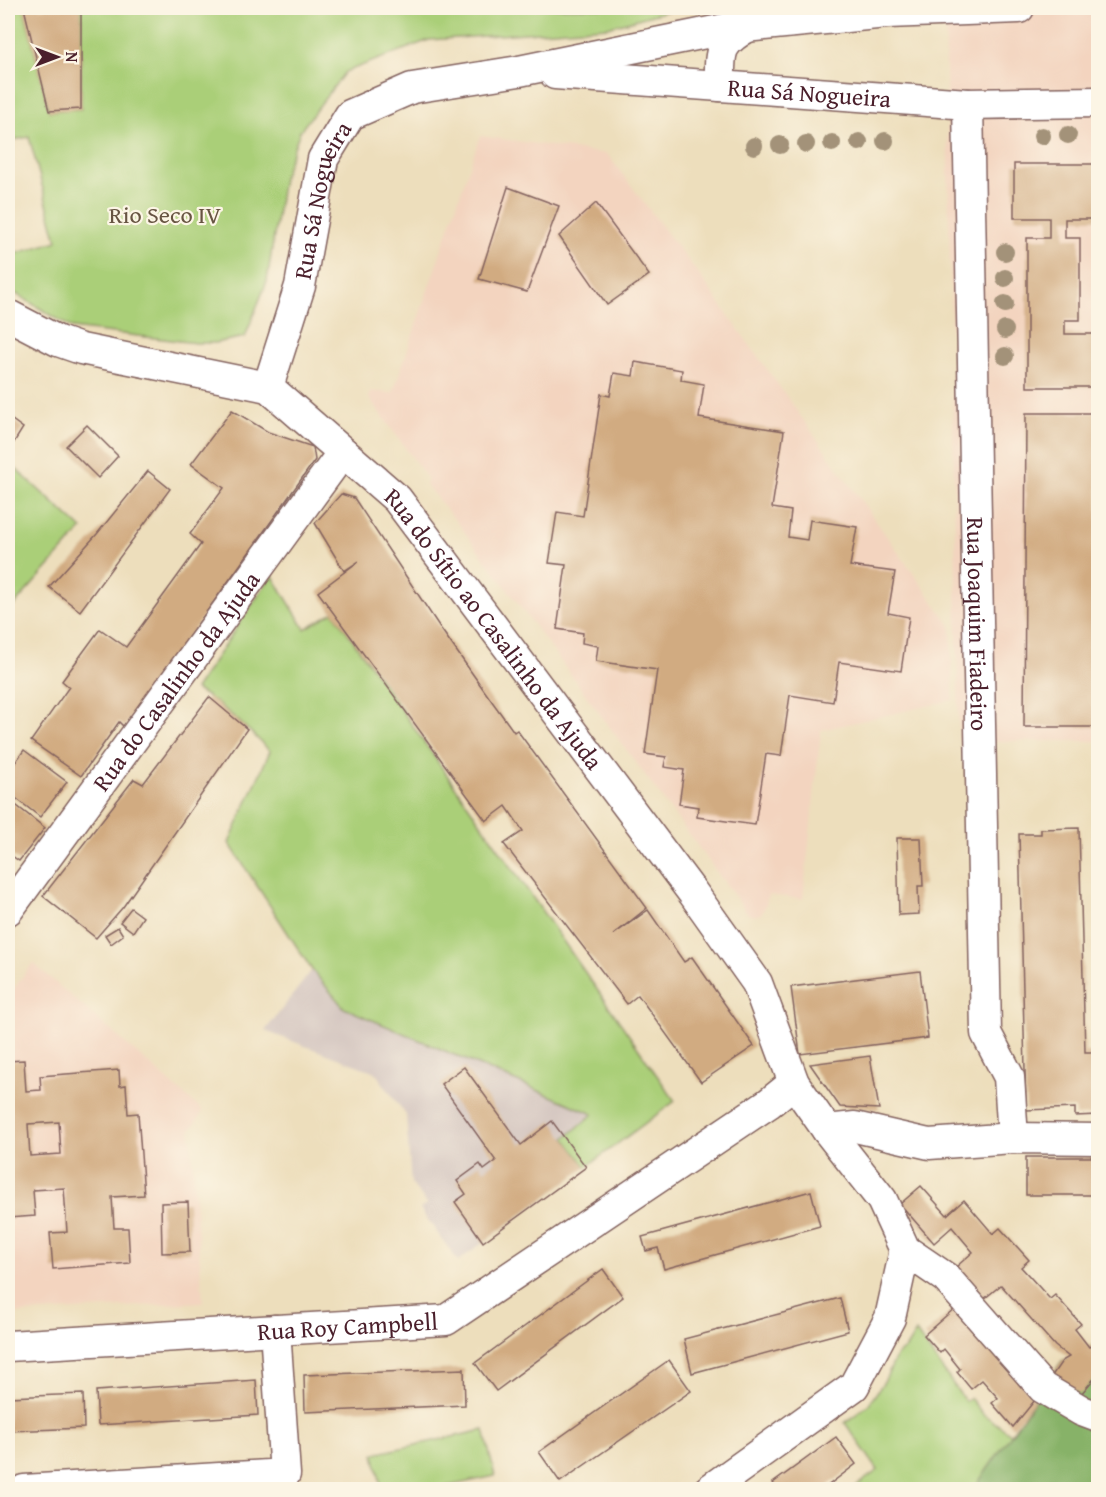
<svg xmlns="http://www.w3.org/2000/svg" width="1106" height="1497" viewBox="0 0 1106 1497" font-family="'Gentium Book Plus',serif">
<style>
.built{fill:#f3d4bf}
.industrial{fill:#cfc0bb}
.green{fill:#aacf78;stroke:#7a7752;stroke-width:1.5}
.forest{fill:#87b268;stroke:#68684a;stroke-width:1.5}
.building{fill:#d1ab81;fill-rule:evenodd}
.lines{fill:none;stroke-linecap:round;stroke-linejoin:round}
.minor-casing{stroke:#83625e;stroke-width:33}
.minor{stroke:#fff;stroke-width:30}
.tree{fill:#a39279}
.labels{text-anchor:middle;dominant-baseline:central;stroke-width:4.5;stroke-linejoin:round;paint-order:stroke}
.street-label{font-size:24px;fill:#4a1f2b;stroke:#fcf5e5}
.park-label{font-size:24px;fill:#675442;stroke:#fcf5e5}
</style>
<rect width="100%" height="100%" fill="#fcf5e5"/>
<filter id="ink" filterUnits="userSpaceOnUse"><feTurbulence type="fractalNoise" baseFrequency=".0167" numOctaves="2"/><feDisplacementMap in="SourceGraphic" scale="12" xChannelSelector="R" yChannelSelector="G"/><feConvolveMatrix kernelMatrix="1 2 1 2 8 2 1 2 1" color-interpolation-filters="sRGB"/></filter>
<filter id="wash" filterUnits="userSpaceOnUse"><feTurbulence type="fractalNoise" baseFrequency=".008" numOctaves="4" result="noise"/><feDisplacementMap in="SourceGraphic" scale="24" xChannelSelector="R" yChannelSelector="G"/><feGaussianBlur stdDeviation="1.35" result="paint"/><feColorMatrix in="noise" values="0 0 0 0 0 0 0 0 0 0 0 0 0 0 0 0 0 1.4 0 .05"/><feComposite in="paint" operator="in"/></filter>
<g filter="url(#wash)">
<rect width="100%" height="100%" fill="#eddebc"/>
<g class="built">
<polygon points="945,8 1098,8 1098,741 959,741"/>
<polygon points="480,136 607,154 703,280 951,626 953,700 821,730 803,899 768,895 766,905 761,914 754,916 748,914 508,590 461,527 426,485 428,479 369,398 370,391 393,393"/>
<polygon points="33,963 203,1111 190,1131 203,1302 8,1314 8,996"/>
</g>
<polygon class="industrial" points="312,970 345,1008 594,1114 586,1167 458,1261 420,1209 427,1204 411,1183 406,1115 375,1072 265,1031"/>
<g class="green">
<polygon points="14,8 24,8 49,111 81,109 81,8 678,8 608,27 429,40 345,72 300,131 283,178 267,281 245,337 215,343 196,343 72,328 13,292 8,281 8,256 57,241 29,137 8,141 8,10"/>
<polygon points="16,469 82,529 8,612 8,479"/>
<path d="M272 575 305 629 333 612 675 1101 586 1167 565 1138 593 1114 344 1008 312 970 229 843 270 751C247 728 223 705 195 689Z"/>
<polygon points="916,1332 965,1401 970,1398 983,1414 1011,1434 1062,1361 1098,1343 1098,1489 852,1489 878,1470 845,1423 869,1404 885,1380 897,1355 906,1348"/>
<polygon points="484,1430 495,1476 435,1489 382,1489 374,1454"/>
</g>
<polygon class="forest" points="1098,1343 1098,1489 973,1490 1062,1361"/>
<g id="blocks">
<g class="building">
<polygon points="24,8 81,8 81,109 49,111"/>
<polygon points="1014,164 1098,164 1098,219 1065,219 1065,238 1080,238 1080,320 1065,320 1065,334 1098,334 1098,387 1027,387 1027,238 1049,238 1049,218 1014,218"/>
<polygon points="508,187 559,206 527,292 479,279"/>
<polygon points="596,203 649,275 607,305 559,236"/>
<polygon points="635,362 682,370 681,380 704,384 699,418 784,431 772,508 791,511 788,537 807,540 810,520 857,527 850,566 895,572 888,613 909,617 901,671 839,662 833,702 790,695 781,756 766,754 755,825 697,817 698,807 679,804 684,770 664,767 666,757 645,754 657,670 596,661 598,646 582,643 583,633 557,629 566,565 549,563 557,512 583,516 601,394 610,396 614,373 633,376"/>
<polygon points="232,410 268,432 313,447 315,460 124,727 119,722 81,776 31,741 69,687 62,681 100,629 126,647 201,544 190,534 224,488 191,464"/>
<polygon points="1026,413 1098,413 1098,727 1024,727"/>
<polygon points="8,417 23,428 8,452"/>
<polygon points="87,425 118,456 98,478 66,446"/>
<polygon points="148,471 170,489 80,611 49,587 97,534"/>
<polygon points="341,494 354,498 441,629 486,693 514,732 517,730 647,908 613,935 648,910 684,962 692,957 754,1046 701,1082 638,995 627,1004 504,844 523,831 506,806 486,821 318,592 359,561 344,571 315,523"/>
<polygon points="209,697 247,729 123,907 96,938 43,896 134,779 143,784"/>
<polygon points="24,750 67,782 40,817 8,792 8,773"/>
<polygon points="8,799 45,828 19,861 8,853"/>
<polygon points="1079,828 1085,1052 1098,1052 1098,1115 1075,1116 1075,1108 1026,1110 1019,834 1041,834 1041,829"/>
<polygon points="897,838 921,838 923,886 918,886 919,914 899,915"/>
<polygon points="131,908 143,917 133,932 120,922"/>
<polygon points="118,927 123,935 111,944 105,935"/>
<polygon points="920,971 928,1038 800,1054 791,987"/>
<polygon points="870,1056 879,1109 840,1107 810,1064"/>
<path d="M24 1060 26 1091 41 1090 40 1076 119 1070 120 1086 126 1085 128 1114 138 1113 144 1195 112 1197 114 1228H128L130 1263 53 1269 50 1233 67 1232 64 1188 33 1190 35 1216 8 1218V1061ZM59 1122 61 1154 30 1156 28 1124Z"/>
<polygon points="464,1067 521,1145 552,1121 586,1167 483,1242 455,1202 466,1194 457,1181 480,1164 484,1170 496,1161 441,1084"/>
<polygon points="1026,1157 1094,1157 1093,1195 1026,1195"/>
<polygon points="921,1186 947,1215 964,1200 993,1234 1000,1228 1029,1260 1021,1267 1050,1299 1055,1295 1081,1324 1075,1329 1089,1347 1098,1343 1098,1361 1095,1362 1098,1374 1081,1394 1049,1380 1062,1361 1069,1357 1055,1346 1001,1285 984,1299 956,1267 973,1252 952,1227 934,1243 900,1204"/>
<polygon points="811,1191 820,1226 664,1269 658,1248 646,1251 642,1237"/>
<polygon points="188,1202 190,1252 162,1253 161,1203"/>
<polygon points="603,1269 623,1297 496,1391 475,1363"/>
<polygon points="840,1298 848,1331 692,1373 684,1339"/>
<polygon points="955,1308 1035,1400 1013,1427 992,1403 998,1398 982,1380 971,1389 957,1372 960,1369 944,1349 940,1353 924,1335"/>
<polygon points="669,1360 691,1391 560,1482 539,1452"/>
<polygon points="464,1369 465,1405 305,1412 304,1375"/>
<polygon points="256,1380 258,1415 98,1425 96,1391"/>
<polygon points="83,1394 84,1428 8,1431 8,1397"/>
<polygon points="836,1437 856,1464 822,1490 778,1490 773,1483"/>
</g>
</g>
</g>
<g filter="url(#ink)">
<use href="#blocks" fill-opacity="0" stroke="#83625e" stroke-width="1.5"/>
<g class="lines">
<defs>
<g id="minor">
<path id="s1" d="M555 74 968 104 1098 102"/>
<path d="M720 86C720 52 717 44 749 26"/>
<path id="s2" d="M968 104 986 1033 1009 1077 1013 1138"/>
<path id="s3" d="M8 315 58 341 81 349 268 387 397 499 693 893 757 983 794 1083 827 1130 882 1200 905 1250 946 1278 1043 1388 1082 1411 1098 1417"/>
<path id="s4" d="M268 387 300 286 323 159 350 115 412 88 519 71 725 29 887 13 1019 8"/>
<path id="s5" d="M8 910 343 452"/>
<polyline points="827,1130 855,1127 929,1144 1013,1138 1098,1139"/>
<path id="s6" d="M8 1346 446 1320 769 1103 794 1083"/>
<polyline points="24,1490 285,1474 275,1330"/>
<polyline points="709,1490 854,1386 890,1318 905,1250"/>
</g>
</defs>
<use href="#minor" class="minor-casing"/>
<use href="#minor" class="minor"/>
</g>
<g class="tree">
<circle cx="1068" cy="135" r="9"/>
<circle cx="1042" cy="136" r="9"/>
<circle cx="885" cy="141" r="9"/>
<circle cx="859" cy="142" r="9"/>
<circle cx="832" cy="143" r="9"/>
<circle cx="806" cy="144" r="9"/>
<circle cx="780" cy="145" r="9"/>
<circle cx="754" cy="146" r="9"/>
<circle cx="1005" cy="252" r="9"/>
<circle cx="1005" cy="278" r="9"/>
<circle cx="1005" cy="304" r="9"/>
<circle cx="1005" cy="330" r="9"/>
<circle cx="1005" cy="356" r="9"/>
</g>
</g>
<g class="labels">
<g class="street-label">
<text stroke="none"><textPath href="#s1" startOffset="255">Rua Sá Nogueira</textPath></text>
<text stroke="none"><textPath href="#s4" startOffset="195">Rua Sá Nogueira</textPath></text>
<text stroke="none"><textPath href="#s2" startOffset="520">Rua Joaquim Fiadeiro</textPath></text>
<text stroke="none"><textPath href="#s3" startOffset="604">Rua do Sítio ao Casalinho da Ajuda</textPath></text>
<text stroke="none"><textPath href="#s5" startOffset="284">Rua do Casalinho da Ajuda</textPath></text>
<text stroke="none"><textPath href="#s6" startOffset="340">Rua Roy Campbell</textPath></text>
</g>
<g class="park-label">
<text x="165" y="214">Rio Seco IV</text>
</g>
</g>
<rect width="1106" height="1497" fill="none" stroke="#fcf5e5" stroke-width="30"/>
<g transform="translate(57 57) rotate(90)" stroke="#fcf5e5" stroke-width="4.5" paint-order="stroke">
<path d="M0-4.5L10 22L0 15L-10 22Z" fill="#4a1f2b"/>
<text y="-9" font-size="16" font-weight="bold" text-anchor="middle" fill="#4a1f2b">N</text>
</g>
</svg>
